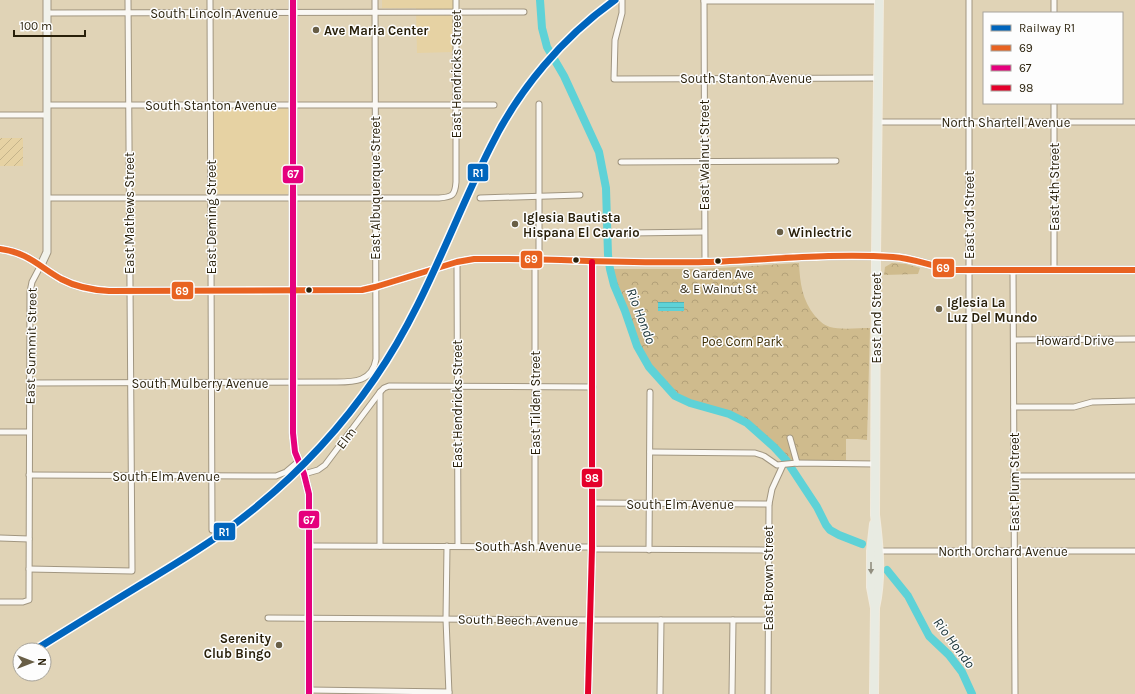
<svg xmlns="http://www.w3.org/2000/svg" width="1135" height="694" viewBox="0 0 1135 694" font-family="Karla,sans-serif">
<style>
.built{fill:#e6d2a3}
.industrial{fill:url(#industrial-furrows)}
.park{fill:url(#park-crowns)}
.water{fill:url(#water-rules)}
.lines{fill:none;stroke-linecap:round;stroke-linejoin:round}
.river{stroke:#5ed2d7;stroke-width:8}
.street-casing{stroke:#a19680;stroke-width:7}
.secondary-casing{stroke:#a19680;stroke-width:9}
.primary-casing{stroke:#f1ebde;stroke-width:10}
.street{stroke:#faf8f4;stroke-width:5}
.secondary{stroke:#f1f2eb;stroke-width:7}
.primary{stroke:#e8ebe2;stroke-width:8}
.bus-1-casing{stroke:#fdfdfd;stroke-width:9}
.bus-2-casing{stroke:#fdfdfd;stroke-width:9}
.bus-3-casing{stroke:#fdfdfd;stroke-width:9}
.bus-1{stroke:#e86221;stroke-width:6}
.bus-2{stroke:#e5007d;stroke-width:6}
.bus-3{stroke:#e4002b;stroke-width:6}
.rail-1-casing{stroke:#fdfdfd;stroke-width:10}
.rail-1{stroke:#0065bd;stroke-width:7}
.oneway{fill:#928f80}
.poi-dot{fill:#685e46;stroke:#fdfdfd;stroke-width:1.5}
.bus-dot{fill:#281f09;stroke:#fdfdfd;stroke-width:1.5}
.labels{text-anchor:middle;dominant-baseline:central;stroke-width:3;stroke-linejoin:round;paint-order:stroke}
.bus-label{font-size:12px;fill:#281f09;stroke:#fdfdfd}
.street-label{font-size:13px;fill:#281f09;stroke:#fdfdfd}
.poi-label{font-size:13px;font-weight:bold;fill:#281f09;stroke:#fdfdfd;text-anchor:start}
.park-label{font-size:13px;fill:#3c2c00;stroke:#fdfdfd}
.water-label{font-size:14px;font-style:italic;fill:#1c3539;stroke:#fdfdfd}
.line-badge{stroke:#fdfdfd;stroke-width:1.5}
.badge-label{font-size:11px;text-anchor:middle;font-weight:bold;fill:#fff}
</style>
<defs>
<pattern id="industrial-furrows" width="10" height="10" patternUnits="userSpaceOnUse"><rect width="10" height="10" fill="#e6d2a3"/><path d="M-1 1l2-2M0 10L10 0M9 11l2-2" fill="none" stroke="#c5b48b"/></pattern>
<pattern id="park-crowns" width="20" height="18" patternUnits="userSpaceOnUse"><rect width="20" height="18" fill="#cfbb8d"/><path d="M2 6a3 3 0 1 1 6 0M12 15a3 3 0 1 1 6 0" fill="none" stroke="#b2a078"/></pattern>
<pattern id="water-rules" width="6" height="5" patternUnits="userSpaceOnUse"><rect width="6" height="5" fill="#5ed2d7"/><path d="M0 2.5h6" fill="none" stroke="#52b4b7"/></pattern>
</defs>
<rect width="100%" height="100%" fill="#e0d3b6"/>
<g class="built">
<polygon points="382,0 453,0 453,52 417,53 416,8 382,8"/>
<polygon points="289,108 290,194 215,194 214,109"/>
</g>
<rect class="industrial" x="0" y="138" width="23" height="28"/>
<g class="park">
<path d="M799 263C800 283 802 300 815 316 819 320 823 325 830 327 840 330 859 328 870 328L867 440 857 439H846V460H786C770 442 751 421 727 413 712 408 694 408 681 399 663 388 645 366 637 346 632 335 629 323 625 312 620 297 613 284 610 269H701Z"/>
<polygon points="892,263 906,264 920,268 918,274 884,275 885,267"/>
</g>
<rect class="water" x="658" y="302" width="26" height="9"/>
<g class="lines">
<g class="river">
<polyline points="540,0 542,28 547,47 564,76 599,152 606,188 608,255 610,269 614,285 625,311 637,346 649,367 675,396 690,403 729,414 747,423 774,447 786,460 817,507 826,525 830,530 839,535 862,544"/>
<polyline points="887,570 908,596 929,636 949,655 962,672 972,694"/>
</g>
<defs>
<g id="street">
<polyline points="210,0 212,530"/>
<polyline points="622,0 622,13 615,40 614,79 878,78"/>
<polyline points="704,0 705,262"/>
<polyline points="969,0 969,551"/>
<polyline points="1054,0 1054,13"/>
<polyline points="704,1 879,1"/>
<polyline points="47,13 524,12"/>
<polyline points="1054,103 1054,270"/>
<polyline points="539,104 539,260"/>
<polyline points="47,105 494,105"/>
<polyline points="0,115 47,115"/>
<polyline points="878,122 1135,122"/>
<polyline points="621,162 836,161"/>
<path d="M47 198H439C452 197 455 196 456 182V0"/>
<polyline points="480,198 580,195"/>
<polyline points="630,233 704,232"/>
<polyline points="535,260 535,546"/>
<polyline points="457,262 458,546"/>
<polyline points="1013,270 1015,694"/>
<polyline points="1014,340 1135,339"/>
<path d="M30 383 334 382C352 382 372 383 376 359L375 0"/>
<polyline points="1014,407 1074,407 1092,402 1135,401"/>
<polyline points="0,432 29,432"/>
<polyline points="790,438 797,463"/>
<polyline points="650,452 755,453 764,456 777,465 797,463 876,464"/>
<polyline points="304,474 318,470 325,465 380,392 384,388 389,386 593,387"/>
<polyline points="29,475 276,476 286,472 299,461"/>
<polyline points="1014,476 1135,476"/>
<polyline points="592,503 769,504"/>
<polyline points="0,538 29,539"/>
<polyline points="309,546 590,547 595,549 769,550"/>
<polyline points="380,546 380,392"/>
<polyline points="447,546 446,619 449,694"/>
<polyline points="649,550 650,392"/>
<polyline points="876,551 1135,551"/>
<polyline points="29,569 132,571 128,0"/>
<polyline points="0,602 23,602 29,600 30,292 32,282 41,265"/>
<polyline points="268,618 590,620 769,620"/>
<polyline points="309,690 449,692"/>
<polyline points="660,694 661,620"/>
<polyline points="732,694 733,620"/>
<polyline points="768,694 769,504 772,489 783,465"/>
</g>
<g id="secondary">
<polyline points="293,0 293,433 295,452 304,474 309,494 309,694"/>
<path d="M0 249C29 253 38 266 61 279 76 287 92 290 109 291L362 290 375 287 457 262 474 259C551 258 628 264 705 262 768 260 830 253 893 257 915 258 934 268 955 270H1135"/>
<polyline points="41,265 47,252 47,0"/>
<polyline points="588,694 592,548 592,262"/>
</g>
<g id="primary">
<polyline points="874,524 871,551 871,587 875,608 874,694"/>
<path d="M875 608C882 577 879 546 875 515L876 256 879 0"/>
</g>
</defs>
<use href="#street" class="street-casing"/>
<use href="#secondary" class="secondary-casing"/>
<use href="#primary" class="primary-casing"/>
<use href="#street" class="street"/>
<use href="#secondary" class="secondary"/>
<use href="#primary" class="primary"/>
<defs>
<path id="bus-1" d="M0 249C29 253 38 266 61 279 76 287 92 290 109 291L362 290 375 287 457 262 474 259C551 258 628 264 705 262 768 260 830 253 893 257 915 258 934 268 955 270H1135"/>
<polyline id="bus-2" points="293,0 293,433 295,452 304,474 309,494 309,694"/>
<polyline id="bus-3" points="588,694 592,548 592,262"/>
</defs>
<use href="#bus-1" class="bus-1-casing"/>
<use href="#bus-2" class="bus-2-casing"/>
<use href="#bus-3" class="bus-3-casing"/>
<use href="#bus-1" class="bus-1"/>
<use href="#bus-2" class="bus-2"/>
<use href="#bus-3" class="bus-3"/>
<defs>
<path id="rail-1" d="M35 650C70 628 106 606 142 584 172 566 204 547 232 526 287 485 336 435 375 378 425 306 452 223 491 146 519 89 563 37 615 0"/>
</defs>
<use href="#rail-1" class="rail-1-casing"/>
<use href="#rail-1" class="rail-1"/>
</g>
<defs><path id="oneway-solid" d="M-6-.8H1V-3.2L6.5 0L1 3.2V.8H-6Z"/></defs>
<use class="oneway" href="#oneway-solid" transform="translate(871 568) rotate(90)"/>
<g class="poi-dot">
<circle cx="316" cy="30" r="4"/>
<circle cx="515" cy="224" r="4"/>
<circle cx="780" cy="232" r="4"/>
<circle cx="939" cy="309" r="4"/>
<circle cx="279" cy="645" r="4"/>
</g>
<g class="bus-dot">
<circle cx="576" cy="260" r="3.5"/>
<circle cx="718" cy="261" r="3.5"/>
<circle cx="309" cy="290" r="3.5"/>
</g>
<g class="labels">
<g class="bus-label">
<text x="718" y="274">S Garden Ave<tspan x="718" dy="15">&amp; E Walnut St</tspan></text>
</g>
<g class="street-label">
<text x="214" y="13">South Lincoln Avenue</text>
<text transform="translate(456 74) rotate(-90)">East Hendricks Street</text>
<text x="746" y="78">South Stanton Avenue</text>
<text x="211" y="105">South Stanton Avenue</text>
<text x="1006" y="122">North Shartell Avenue</text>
<text transform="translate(704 155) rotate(-90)">East Walnut Street</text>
<text transform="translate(1054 187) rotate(-90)">East 4th Street</text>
<text transform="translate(375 188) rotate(-90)">East Albuquerque Street</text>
<text transform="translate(129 213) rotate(-90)">East Mathews Street</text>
<text transform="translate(969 215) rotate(-90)">East 3rd Street</text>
<text transform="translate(211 217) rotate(-90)">East Deming Street</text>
<text transform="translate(876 318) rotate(-90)">East 2nd Street</text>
<text x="1075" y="340">Howard Drive</text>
<text transform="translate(31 346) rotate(-89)">East Summit Street</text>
<text x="200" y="383">South Mulberry Avenue</text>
<text transform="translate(535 403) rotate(-90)">East Tilden Street</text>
<text transform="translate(457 404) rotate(-90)">East Hendricks Street</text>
<text transform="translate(346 438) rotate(-53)">Elm</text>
<text x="166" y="476">South Elm Avenue</text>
<text transform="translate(1014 482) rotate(-90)">East Plum Street</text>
<text x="680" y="504">South Elm Avenue</text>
<text x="528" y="546">South Ash Avenue</text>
<text x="1003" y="551">North Orchard Avenue</text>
<text transform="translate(768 578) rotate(-90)">East Brown Street</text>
<text transform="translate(518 620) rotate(1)">South Beech Avenue</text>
</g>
<g class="poi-label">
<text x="324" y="30">Ave Maria Center</text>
<text x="523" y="217">Iglesia Bautista<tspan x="523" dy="15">Hispana El Cavario</tspan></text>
<text x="788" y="232">Winlectric</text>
<text x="947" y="302">Iglesia La<tspan x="947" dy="15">Luz Del Mundo</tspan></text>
<text x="271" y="638" text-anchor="end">Serenity<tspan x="271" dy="15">Club Bingo</tspan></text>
</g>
<g class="park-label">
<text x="742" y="341">Poe Corn Park</text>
</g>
<g class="water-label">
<text transform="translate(641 316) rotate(69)">Rio Hondo</text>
<text transform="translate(954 643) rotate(53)">Rio Hondo</text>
</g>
</g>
<g class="line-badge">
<rect x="467" y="163" width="22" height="19" rx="4" fill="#0065bd"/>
<rect x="282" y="165" width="22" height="19" rx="4" fill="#e5007d"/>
<rect x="520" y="250" width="23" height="19" rx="4" fill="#e86221"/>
<rect x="932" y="258" width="23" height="20" rx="4" fill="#e86221"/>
<rect x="171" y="281" width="23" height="19" rx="4" fill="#e86221"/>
<rect x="581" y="468" width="22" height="20" rx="4" fill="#e4002b"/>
<rect x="298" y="510" width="22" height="19" rx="4" fill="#e5007d"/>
<rect x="213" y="522" width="23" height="19" rx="4" fill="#0065bd"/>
</g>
<g class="badge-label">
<text x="478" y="177">R1</text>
<text x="293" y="178">67</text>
<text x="531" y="263">69</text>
<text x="943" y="272">69</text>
<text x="182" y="295">69</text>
<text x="592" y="482">98</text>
<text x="309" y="524">67</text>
<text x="224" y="536">R1</text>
</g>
<rect x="983" y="12" width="140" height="92" fill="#fdfdfd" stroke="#a8a49b"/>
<rect x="991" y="25" width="20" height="6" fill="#0065bd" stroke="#a8a49b"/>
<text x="1019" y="32" font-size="12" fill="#281f09">Railway R1</text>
<rect x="991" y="45" width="20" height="6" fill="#e86221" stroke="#a8a49b"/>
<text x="1019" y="52" font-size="12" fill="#281f09">69</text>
<rect x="991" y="65" width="20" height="6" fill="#e5007d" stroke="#a8a49b"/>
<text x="1019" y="72" font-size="12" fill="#281f09">67</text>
<rect x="991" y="85" width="20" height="6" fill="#e4002b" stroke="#a8a49b"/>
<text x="1019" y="92" font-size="12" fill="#281f09">98</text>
<g transform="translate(32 662) rotate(90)"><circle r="19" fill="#fdfdfd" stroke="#a8a49b"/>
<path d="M0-3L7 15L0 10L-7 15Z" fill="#685e46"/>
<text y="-6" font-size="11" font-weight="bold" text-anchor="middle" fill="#281f09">N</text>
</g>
<path d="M14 30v6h71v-6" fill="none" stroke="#281f09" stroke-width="2"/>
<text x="20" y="30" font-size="12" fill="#281f09" stroke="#fdfdfd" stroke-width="3" paint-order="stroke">100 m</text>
</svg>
